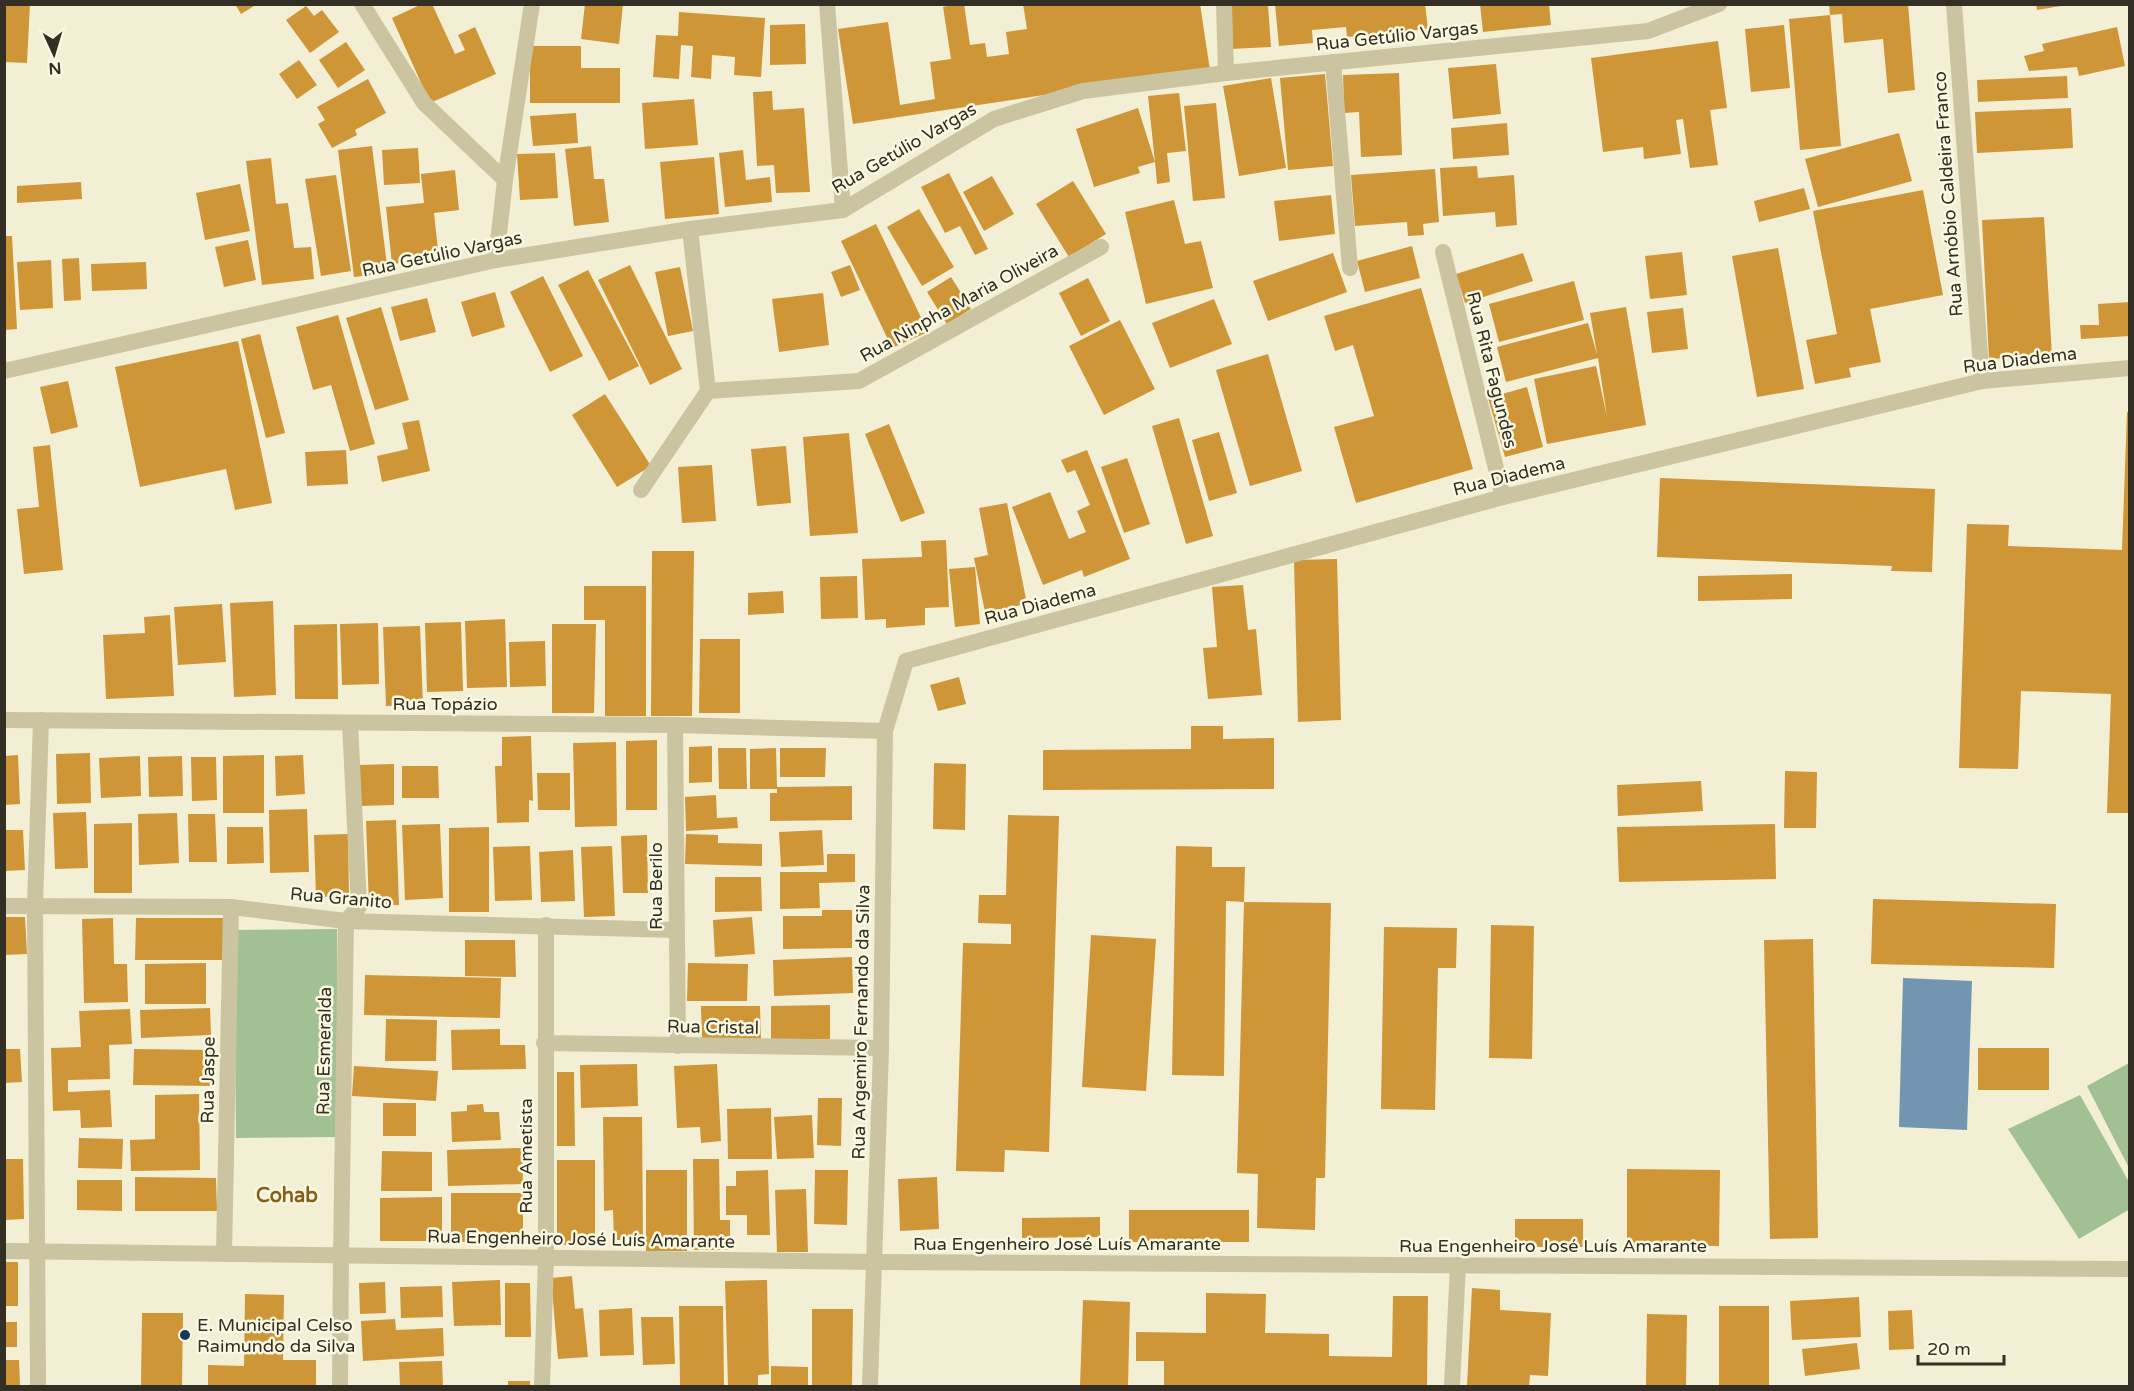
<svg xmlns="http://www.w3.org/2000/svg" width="2134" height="1391" viewBox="0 0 2134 1391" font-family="'Varela Round',sans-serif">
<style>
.green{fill:#a1c194}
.water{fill:#7296b0}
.building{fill:#ce9637}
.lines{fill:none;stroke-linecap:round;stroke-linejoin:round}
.minor{stroke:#cac4a0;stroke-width:16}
.tertiary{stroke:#cac4a0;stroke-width:16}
.poi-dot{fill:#183a57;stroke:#faf8e1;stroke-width:2}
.labels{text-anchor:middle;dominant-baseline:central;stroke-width:5;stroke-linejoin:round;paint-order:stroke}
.street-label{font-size:18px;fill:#342f24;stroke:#faf8e1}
.poi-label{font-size:18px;fill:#342f24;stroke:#faf8e1;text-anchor:start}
.neighbourhood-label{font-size:20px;font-weight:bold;fill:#875e18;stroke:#faf8e1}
</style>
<rect width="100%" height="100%" fill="#f2efd5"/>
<g class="green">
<polygon points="337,929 339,1137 236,1138 234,930"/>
<polygon points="2129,1063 2129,1168 2087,1086"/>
<polygon points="2080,1095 2129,1182 2130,1209 2079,1239 2008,1129"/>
</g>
<polygon class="water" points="1903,978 1972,981 1967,1130 1899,1127"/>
<g class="building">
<polygon points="4,4 30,4 27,63 4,62"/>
<polygon points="235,4 257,4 241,14"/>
<polygon points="422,4 432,4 455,54 465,50 458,35 475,27 496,74 430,103 392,18"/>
<polygon points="585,4 623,4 619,44 581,39"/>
<polygon points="956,4 964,4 970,45 985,43 987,57 1009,54 1006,32 1027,29 1023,4 1200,4 1210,70 853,124 838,29 888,22 900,105 935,99 930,62 951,59 943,7"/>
<polygon points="1275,4 1425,4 1428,29 1347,37 1346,27 1312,30 1313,43 1279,46"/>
<polygon points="1480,4 1549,4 1551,25 1483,32"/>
<polygon points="1829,4 1908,4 1915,90 1888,93 1883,39 1844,43 1842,14 1830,15"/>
<polygon points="2036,4 2061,4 2061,6 2037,10"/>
<polygon points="1228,5 1268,5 1271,47 1231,49"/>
<polygon points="306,6 314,16 322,10 339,32 310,53 286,20"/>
<polygon points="679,12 765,18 761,77 734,75 735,57 712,55 711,79 691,77 693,46 681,45 679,79 653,77 656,35 678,36"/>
<polygon points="1830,15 1841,146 1800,150 1789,19"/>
<polygon points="805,24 806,64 770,65 770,25"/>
<polygon points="1784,25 1790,88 1751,92 1745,29"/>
<polygon points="2117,27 2125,66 2079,76 2077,67 2029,71 2024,56 2044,51 2042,44"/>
<polygon points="1718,41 1727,108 1710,110 1718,165 1690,168 1683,119 1676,120 1681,154 1644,159 1643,147 1603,152 1591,58"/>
<polygon points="346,42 365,70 338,88 319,60"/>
<polygon points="530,46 581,46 581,68 620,68 620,103 530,103"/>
<polygon points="299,60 317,85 297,99 279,74"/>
<polygon points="1496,64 1501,114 1453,119 1448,68"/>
<polygon points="1399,73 1402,155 1361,157 1359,112 1344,113 1343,75"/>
<polygon points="1325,74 1333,166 1288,170 1280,78"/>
<polygon points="2067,76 2068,98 1978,102 1977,80"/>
<polygon points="1271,78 1286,168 1239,176 1223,86"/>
<polygon points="368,79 386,113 355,130 357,135 332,148 318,124 325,120 317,107"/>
<polygon points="772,91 773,110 804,108 810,192 776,193 774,165 757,166 753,92"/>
<polygon points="1179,93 1186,151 1167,153 1170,182 1157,184 1155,162 1138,167 1140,173 1094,187 1076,129 1138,108 1155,162 1148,96"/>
<polygon points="694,99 698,145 645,149 642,103"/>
<polygon points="1216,103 1225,198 1193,201 1184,106"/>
<polygon points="2071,108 2073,148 1977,153 1975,112"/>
<polygon points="576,113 578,143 533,146 530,116"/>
<polygon points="1507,123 1509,155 1453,159 1451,128"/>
<polygon points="1899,133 1912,181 1818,207 1805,159"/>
<polygon points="372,146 388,273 354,277 338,150"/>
<polygon points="591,146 594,179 604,179 609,222 574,226 565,149"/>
<polygon points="418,148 420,183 384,185 382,150"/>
<polygon points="743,150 746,180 770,177 772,202 725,207 719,153"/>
<polygon points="555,153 558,198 520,200 517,154"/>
<polygon points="714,157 719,214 665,219 660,162"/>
<polygon points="271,158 276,204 288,203 294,248 311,247 314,279 262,285 246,161"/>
<polygon points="1477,166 1478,178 1514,175 1517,225 1496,227 1495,212 1443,216 1440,168"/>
<polygon points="1435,169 1439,222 1423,224 1424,235 1408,236 1407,222 1355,226 1351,175"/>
<polygon points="455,170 459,210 434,213 439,259 392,264 386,207 424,203 421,174"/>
<polygon points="949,173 988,249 975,255 960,226 945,233 921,187"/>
<polygon points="336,175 351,271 321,276 305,179"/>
<polygon points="992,176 1014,214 984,231 963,192"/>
<polygon points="1073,181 1106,234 1069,257 1036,204"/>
<polygon points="81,182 82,199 17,203 17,186"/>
<polygon points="240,184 250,231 205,240 196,193"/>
<polygon points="1804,188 1810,209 1759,222 1754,201"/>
<polygon points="1923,190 1943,295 1870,309 1881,362 1849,368 1851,377 1815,384 1806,340 1837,334 1813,211"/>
<polygon points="1331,195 1335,234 1279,241 1274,201"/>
<polygon points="1174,200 1185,244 1201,241 1213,288 1146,304 1125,212"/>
<polygon points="919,209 954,267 922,286 887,227"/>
<polygon points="2044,217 2052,356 1989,359 1982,220"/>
<polygon points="876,224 928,332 892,348 841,241"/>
<polygon points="4,236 12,236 17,329 4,330"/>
<polygon points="248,240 256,280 224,287 215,247"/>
<polygon points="1412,246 1420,278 1365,292 1357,261"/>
<polygon points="1778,248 1804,389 1757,397 1732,256"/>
<polygon points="1682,252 1687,295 1650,299 1645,256"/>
<polygon points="1333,253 1347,292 1268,321 1253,281"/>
<polygon points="1523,253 1533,281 1465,303 1456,274"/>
<polygon points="79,258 81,300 64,301 62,259"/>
<polygon points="51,260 53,308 20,310 17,262"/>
<polygon points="146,262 147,289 92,291 91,264"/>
<polygon points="630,265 682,369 650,385 598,280"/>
<polygon points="850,265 860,290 841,297 831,272"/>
<polygon points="680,267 693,331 668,336 655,272"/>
<polygon points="588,270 639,366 609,381 558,285"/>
<polygon points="543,276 583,356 550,372 510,292"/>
<polygon points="951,277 971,309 947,324 927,292"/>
<polygon points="1088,278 1110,321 1081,336 1059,293"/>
<polygon points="1574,281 1584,320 1499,342 1489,304"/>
<polygon points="1421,288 1473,469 1356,503 1334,427 1374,416 1353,345 1335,351 1324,316"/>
<polygon points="495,292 505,327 472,337 461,302"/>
<polygon points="823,293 829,345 779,352 772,299"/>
<polygon points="427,298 436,332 400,341 391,307"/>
<polygon points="1214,299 1232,344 1170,368 1152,323"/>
<polygon points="2130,302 2130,336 2081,339 2080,325 2099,325 2098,304"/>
<polygon points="381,307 409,400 375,410 346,318"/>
<polygon points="1626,307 1646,425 1547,444 1534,379 1596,366 1607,417 1598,358 1506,382 1497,347 1588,323 1597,354 1590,313"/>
<polygon points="1683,308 1688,349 1652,353 1647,312"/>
<polygon points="338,315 375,444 350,451 331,385 313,390 296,327"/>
<polygon points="1120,320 1155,389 1104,415 1069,346"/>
<polygon points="260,334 285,433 266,438 241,339"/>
<polygon points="238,341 272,503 235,510 226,469 140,487 115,367"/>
<polygon points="1268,354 1302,471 1250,486 1216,370"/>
<polygon points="68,381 78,427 51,434 40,387"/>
<polygon points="1527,387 1543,447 1505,457 1488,398"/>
<polygon points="605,394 651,466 617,487 572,415"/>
<polygon points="2127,412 2130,412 2130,813 2107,813 2111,694 2021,691 2018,769 1959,768 1967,524 2009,525 2008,546 2122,550"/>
<polygon points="1179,418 1213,536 1186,544 1152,426"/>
<polygon points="419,420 430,471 382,482 377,456 408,449 402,423"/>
<polygon points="889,424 925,513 901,522 865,434"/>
<polygon points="1219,432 1237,493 1209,501 1192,440"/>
<polygon points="849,433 858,533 810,536 803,437"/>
<polygon points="50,445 63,570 24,574 17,509 39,507 33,447"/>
<polygon points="786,446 791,503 757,506 751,449"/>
<polygon points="346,450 348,484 307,486 305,452"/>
<polygon points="1087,450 1130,559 1084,577 1082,570 1043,585 1012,507 1050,492 1069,539 1086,532 1077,511 1090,505 1075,470 1067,473 1061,460"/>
<polygon points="1127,458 1150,524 1124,533 1101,467"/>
<polygon points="712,465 716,521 682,523 678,467"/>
<polygon points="1660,478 1935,489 1932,572 1891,571 1892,566 1657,557"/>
<polygon points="1007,503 1027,604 985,612 974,558 988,555 979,508"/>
<polygon points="946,540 949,607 925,608 925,625 886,628 886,619 865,620 862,559 922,557 921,541"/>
<polygon points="652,551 694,551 692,716 651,716"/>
<polygon points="1337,559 1341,720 1298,722 1294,560"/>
<polygon points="975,567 980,624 955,627 949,569"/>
<polygon points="1792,574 1792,599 1698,601 1698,576"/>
<polygon points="857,576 858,618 821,619 820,577"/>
<polygon points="1243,585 1248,630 1256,629 1262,695 1208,699 1203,648 1217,647 1212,587"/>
<polygon points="584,586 646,586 646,716 605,716 605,620 584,620"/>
<polygon points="783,591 784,613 748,615 748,593"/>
<polygon points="273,601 276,695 234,697 230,603"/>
<polygon points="222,604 226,662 178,665 174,607"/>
<polygon points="170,615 174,696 106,699 103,635 145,633 144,617"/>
<polygon points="505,619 507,687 467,688 465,621"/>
<polygon points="461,622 463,691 427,692 425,623"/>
<polygon points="378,623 379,684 342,685 340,624"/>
<polygon points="337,624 338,699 295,699 294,625"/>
<polygon points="552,624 596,624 594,713 552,713"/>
<polygon points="420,626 423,705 386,706 383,627"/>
<polygon points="700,639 740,639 740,713 699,713"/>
<polygon points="545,641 546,686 510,687 509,642"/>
<polygon points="959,677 966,704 938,711 930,685"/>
<polygon points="1191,726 1223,726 1223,739 1274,738 1274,789 1043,790 1043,750 1191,749"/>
<polygon points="531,736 533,801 529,800 529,822 497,823 495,766 502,766 502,737"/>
<polygon points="657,740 657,810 626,810 626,741"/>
<polygon points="616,742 617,826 575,827 573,743"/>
<polygon points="712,746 712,782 689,783 689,747"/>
<polygon points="718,748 746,748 747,789 719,789"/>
<polygon points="776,748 777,787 852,786 852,820 770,821 770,793 777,793 777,789 750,789 750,749"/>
<polygon points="780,748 826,748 825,777 780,777"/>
<polygon points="90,753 91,803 57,804 56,754"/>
<polygon points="18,755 20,804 4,805 4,756"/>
<polygon points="264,755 264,813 223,813 223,756"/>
<polygon points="303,755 305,794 276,796 275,756"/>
<polygon points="140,756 141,796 101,798 99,758"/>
<polygon points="182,756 183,796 149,797 148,757"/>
<polygon points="191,757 216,757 217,800 192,801"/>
<polygon points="934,763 966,764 965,830 933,829"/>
<polygon points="394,764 394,805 360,806 359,765"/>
<polygon points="402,766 438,766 439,798 402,798"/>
<polygon points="1785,771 1817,772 1816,828 1784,828"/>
<polygon points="537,773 570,773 570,810 538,810"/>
<polygon points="1701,781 1703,811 1618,816 1617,785"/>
<polygon points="716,795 717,818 737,817 738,828 686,831 685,797"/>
<polygon points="307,809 309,872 270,873 269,810"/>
<polygon points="86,812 88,868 55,869 53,813"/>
<polygon points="177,813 179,863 139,865 138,814"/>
<polygon points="188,814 215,814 217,862 189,862"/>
<polygon points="1008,815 1059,816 1049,1152 1005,1150 1004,1172 956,1171 963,943 1011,944 1011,924 978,923 979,895 1006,895"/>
<polygon points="396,820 399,905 369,906 366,821"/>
<polygon points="132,823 132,893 94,893 94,824"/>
<polygon points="440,824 443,898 405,900 402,825"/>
<polygon points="1775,824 1776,879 1619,882 1617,827"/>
<polygon points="227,827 263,827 264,863 227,864"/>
<polygon points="489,827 489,912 449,912 449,828"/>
<polygon points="4,830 23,830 25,870 4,871"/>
<polygon points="822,830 824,865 781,867 779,832"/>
<polygon points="348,834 349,896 316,897 314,835"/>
<polygon points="686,834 718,835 718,843 762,844 762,866 685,864"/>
<polygon points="647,835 648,893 623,893 621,836"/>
<polygon points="530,846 532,900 495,901 493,847"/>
<polygon points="612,846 615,916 584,917 581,847"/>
<polygon points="1176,846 1212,847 1212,867 1245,867 1244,902 1226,901 1224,1076 1172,1075"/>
<polygon points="573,850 575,901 541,902 539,852"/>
<polygon points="827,854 855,854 855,882 819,883 820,908 780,909 780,872 827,872"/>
<polygon points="715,877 761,877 762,911 715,912"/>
<polygon points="1873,899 2056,904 2054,968 1871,964"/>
<polygon points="1244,902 1331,903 1325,1178 1316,1178 1315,1230 1257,1228 1258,1174 1237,1173"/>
<polygon points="822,910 852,910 852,948 783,949 783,916 822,916"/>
<polygon points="4,917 25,917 27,954 4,955"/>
<polygon points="752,917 755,954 715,957 713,920"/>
<polygon points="113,918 114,964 127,964 128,1002 84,1003 82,919"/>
<polygon points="136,918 224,918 223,960 135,960"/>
<polygon points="1491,925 1534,926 1532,1059 1489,1058"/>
<polygon points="1384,927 1457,928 1456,968 1438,968 1435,1110 1381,1109"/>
<polygon points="1091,935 1156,939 1146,1091 1082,1087"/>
<polygon points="1813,939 1818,1238 1770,1239 1764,940"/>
<polygon points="465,940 515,940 516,977 465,976"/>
<polygon points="852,957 853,993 774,996 773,960"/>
<polygon points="206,963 206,1004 145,1004 145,964"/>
<polygon points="688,963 748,964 747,1001 687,1001"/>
<polygon points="365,975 501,978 500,1018 364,1015"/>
<polygon points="830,1005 830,1039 771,1040 771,1006"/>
<polygon points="701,1006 760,1006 761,1040 702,1040"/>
<polygon points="210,1008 211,1035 141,1038 140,1010"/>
<polygon points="130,1009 132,1044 109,1045 110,1079 68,1080 68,1092 110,1090 112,1127 81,1128 80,1110 53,1111 51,1048 81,1047 79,1011"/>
<polygon points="386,1019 437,1020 436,1061 385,1061"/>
<polygon points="500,1029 500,1045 525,1045 526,1069 452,1070 451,1030"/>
<rect x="1978" y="1048" width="71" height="42"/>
<polygon points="4,1049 20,1049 22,1082 4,1083"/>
<polygon points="134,1049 215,1050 215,1086 133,1085"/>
<polygon points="637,1064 638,1106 581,1108 580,1065"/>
<polygon points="717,1064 721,1141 701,1143 700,1127 677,1128 674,1066"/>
<polygon points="354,1066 438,1071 436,1101 352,1096"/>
<polygon points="557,1072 574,1072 575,1146 557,1146"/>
<polygon points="199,1094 200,1170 131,1171 130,1140 155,1139 155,1095"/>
<polygon points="818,1098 842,1098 841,1146 817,1145"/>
<rect x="383" y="1103" width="33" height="33"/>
<polygon points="483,1104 484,1112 499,1112 501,1140 452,1142 451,1112 467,1111 467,1105"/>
<polygon points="771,1108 772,1159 728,1159 727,1109"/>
<polygon points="812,1115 814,1158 777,1159 774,1117"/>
<polygon points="603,1117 642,1117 643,1240 614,1240 613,1210 604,1211"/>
<polygon points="79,1138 123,1139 122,1169 78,1168"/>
<polygon points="522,1148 523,1184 448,1186 447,1150"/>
<polygon points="382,1151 432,1152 432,1191 381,1191"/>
<polygon points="4,1159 23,1159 24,1219 4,1220"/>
<polygon points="693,1159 719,1159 720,1220 730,1220 730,1250 694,1250"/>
<polygon points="557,1160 595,1160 595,1244 557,1245"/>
<polygon points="1627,1169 1720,1170 1719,1246 1627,1245"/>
<rect x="646" y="1170" width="41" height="81"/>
<polygon points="768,1170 770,1235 747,1235 747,1215 726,1215 726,1186 736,1186 736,1171"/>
<polygon points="815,1170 848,1170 847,1225 814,1224"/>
<polygon points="135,1177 216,1178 217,1211 135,1211"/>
<polygon points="937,1177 939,1229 900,1231 898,1179"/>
<polygon points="77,1180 122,1180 122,1211 77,1210"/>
<polygon points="806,1189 808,1252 777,1252 775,1190"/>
<polygon points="451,1193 523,1193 523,1241 451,1242"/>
<polygon points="442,1197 442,1241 380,1241 380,1198"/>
<rect x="1129" y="1210" width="120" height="32"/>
<polygon points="1100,1217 1100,1237 1022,1238 1022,1218"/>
<rect x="1515" y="1219" width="68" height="28"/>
<rect x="4" y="1262" width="14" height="44"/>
<polygon points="572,1276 575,1309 583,1308 588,1357 558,1359 551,1278"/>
<polygon points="500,1280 501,1325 454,1326 452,1282"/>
<polygon points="767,1280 769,1374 758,1375 758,1386 728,1386 725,1281"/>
<polygon points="385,1282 386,1313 360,1314 359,1283"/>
<polygon points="505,1283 530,1283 531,1337 505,1337"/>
<polygon points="442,1286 443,1317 401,1318 400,1287"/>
<polygon points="1472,1288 1500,1290 1500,1310 1551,1313 1548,1376 1530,1375 1529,1386 1467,1386"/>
<polygon points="1206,1293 1266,1294 1265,1333 1329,1334 1329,1356 1392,1357 1393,1296 1428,1296 1427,1386 1164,1386 1164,1361 1136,1361 1136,1332 1206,1333"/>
<polygon points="245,1294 284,1295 283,1360 316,1360 316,1386 208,1386 208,1365 244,1366"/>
<polygon points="1859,1297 1861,1337 1792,1340 1790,1301"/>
<polygon points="1083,1300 1130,1302 1128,1386 1080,1386"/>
<polygon points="679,1306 723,1306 724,1386 680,1386"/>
<rect x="1719" y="1306" width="50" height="80"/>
<polygon points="632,1308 634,1355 600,1356 599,1310"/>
<polygon points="812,1309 853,1309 852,1386 812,1386"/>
<polygon points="1912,1310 1914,1349 1889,1350 1888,1311"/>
<polygon points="142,1313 183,1313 182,1386 141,1386"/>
<polygon points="1647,1314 1687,1315 1686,1386 1646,1386"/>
<polygon points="641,1317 673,1317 675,1364 643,1365"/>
<polygon points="395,1319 396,1330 443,1328 444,1356 363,1361 361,1321"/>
<rect x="4" y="1322" width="13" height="25"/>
<polygon points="1857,1343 1860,1369 1805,1376 1802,1349"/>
<polygon points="4,1360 19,1360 20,1386 4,1386"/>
<polygon points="442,1361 443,1386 400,1386 399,1362"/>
<polygon points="771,1366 808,1367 808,1386 771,1386"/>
<rect x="508" y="1381" width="22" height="5"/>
</g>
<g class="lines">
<g class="minor">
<polyline points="362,4 424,103 505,180"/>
<polyline points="827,4 843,210"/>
<polyline points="1224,4 1226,73"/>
<polyline points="1954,4 1982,381"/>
<polyline points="1333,62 1350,268"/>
<polyline points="690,229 708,391 859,381 1101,247"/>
<polyline points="1443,252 1503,497"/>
<polyline points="496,260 505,180 532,4"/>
<polyline points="4,371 496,260 690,229 843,210 994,119 1083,91 1226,73 1648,31 1719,4"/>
<polyline points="641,490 708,391"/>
<polyline points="4,720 675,725 885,731"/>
<polyline points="675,725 678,1046"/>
<polyline points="4,906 231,907 346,921 676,930"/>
<polyline points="544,1043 881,1048"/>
<polyline points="224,1254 231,907"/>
<polyline points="38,1386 35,905 41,720"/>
<polyline points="340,1386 341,1255 346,921 359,907 350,723"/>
<polyline points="542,1386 546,1258 546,925"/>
<polyline points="870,1386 881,1048 885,731 906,661 1503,497 1982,381 2130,368"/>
<polyline points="1452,1386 1458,1265"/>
</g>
<polyline class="tertiary" points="4,1251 875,1262 2130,1269"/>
</g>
<circle class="poi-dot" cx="185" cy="1335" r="6"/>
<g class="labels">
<g class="street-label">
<text transform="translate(1397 36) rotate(-6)">Rua Getúlio Vargas</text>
<text transform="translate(904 148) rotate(-30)">Rua Getúlio Vargas</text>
<text transform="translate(1948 194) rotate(-94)">Rua Arnóbio Caldeira Franco</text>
<text transform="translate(442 254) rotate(-12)">Rua Getúlio Vargas</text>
<text transform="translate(959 303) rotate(-29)">Rua Ninpha Maria Oliveira</text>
<text transform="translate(2020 360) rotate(-7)">Rua Diadema</text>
<text transform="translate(1492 370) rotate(76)">Rua Rita Fagundes</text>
<text transform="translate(1509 476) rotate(-14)">Rua Diadema</text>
<text transform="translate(1040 604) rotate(-15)">Rua Diadema</text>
<text x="445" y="704">Rua Topázio</text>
<text transform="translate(656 886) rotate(-90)">Rua Berilo</text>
<text transform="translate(341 898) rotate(5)">Rua Granito</text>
<text transform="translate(861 1022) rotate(-89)">Rua Argemiro Fernando da Silva</text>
<text transform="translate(713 1027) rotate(1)">Rua Cristal</text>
<text transform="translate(324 1051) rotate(-89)">Rua Esmeralda</text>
<text transform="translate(208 1080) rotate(-89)">Rua Jaspe</text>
<text transform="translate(526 1156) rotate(-90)">Rua Ametista</text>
<text transform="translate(581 1239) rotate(1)">Rua Engenheiro José Luís Amarante</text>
<text x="1067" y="1244">Rua Engenheiro José Luís Amarante</text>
<text x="1553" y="1246">Rua Engenheiro José Luís Amarante</text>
</g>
<g class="poi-label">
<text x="197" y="1325">E. Municipal Celso<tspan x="197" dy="21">Raimundo da Silva</tspan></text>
</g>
<g class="neighbourhood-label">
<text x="287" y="1196">Cohab</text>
</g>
</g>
<rect width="2134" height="1391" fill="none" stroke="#342f24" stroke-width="12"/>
<g transform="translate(54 54) rotate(176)" stroke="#faf8e1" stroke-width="4.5" paint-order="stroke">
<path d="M0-4.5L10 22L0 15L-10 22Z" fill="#342f24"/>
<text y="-9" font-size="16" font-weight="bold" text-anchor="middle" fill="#342f24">N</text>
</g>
<path d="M1918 1355v9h86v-9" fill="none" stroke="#342f24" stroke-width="3"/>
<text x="1927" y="1355" font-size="18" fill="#342f24" stroke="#faf8e1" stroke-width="4.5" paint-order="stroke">20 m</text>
</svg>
